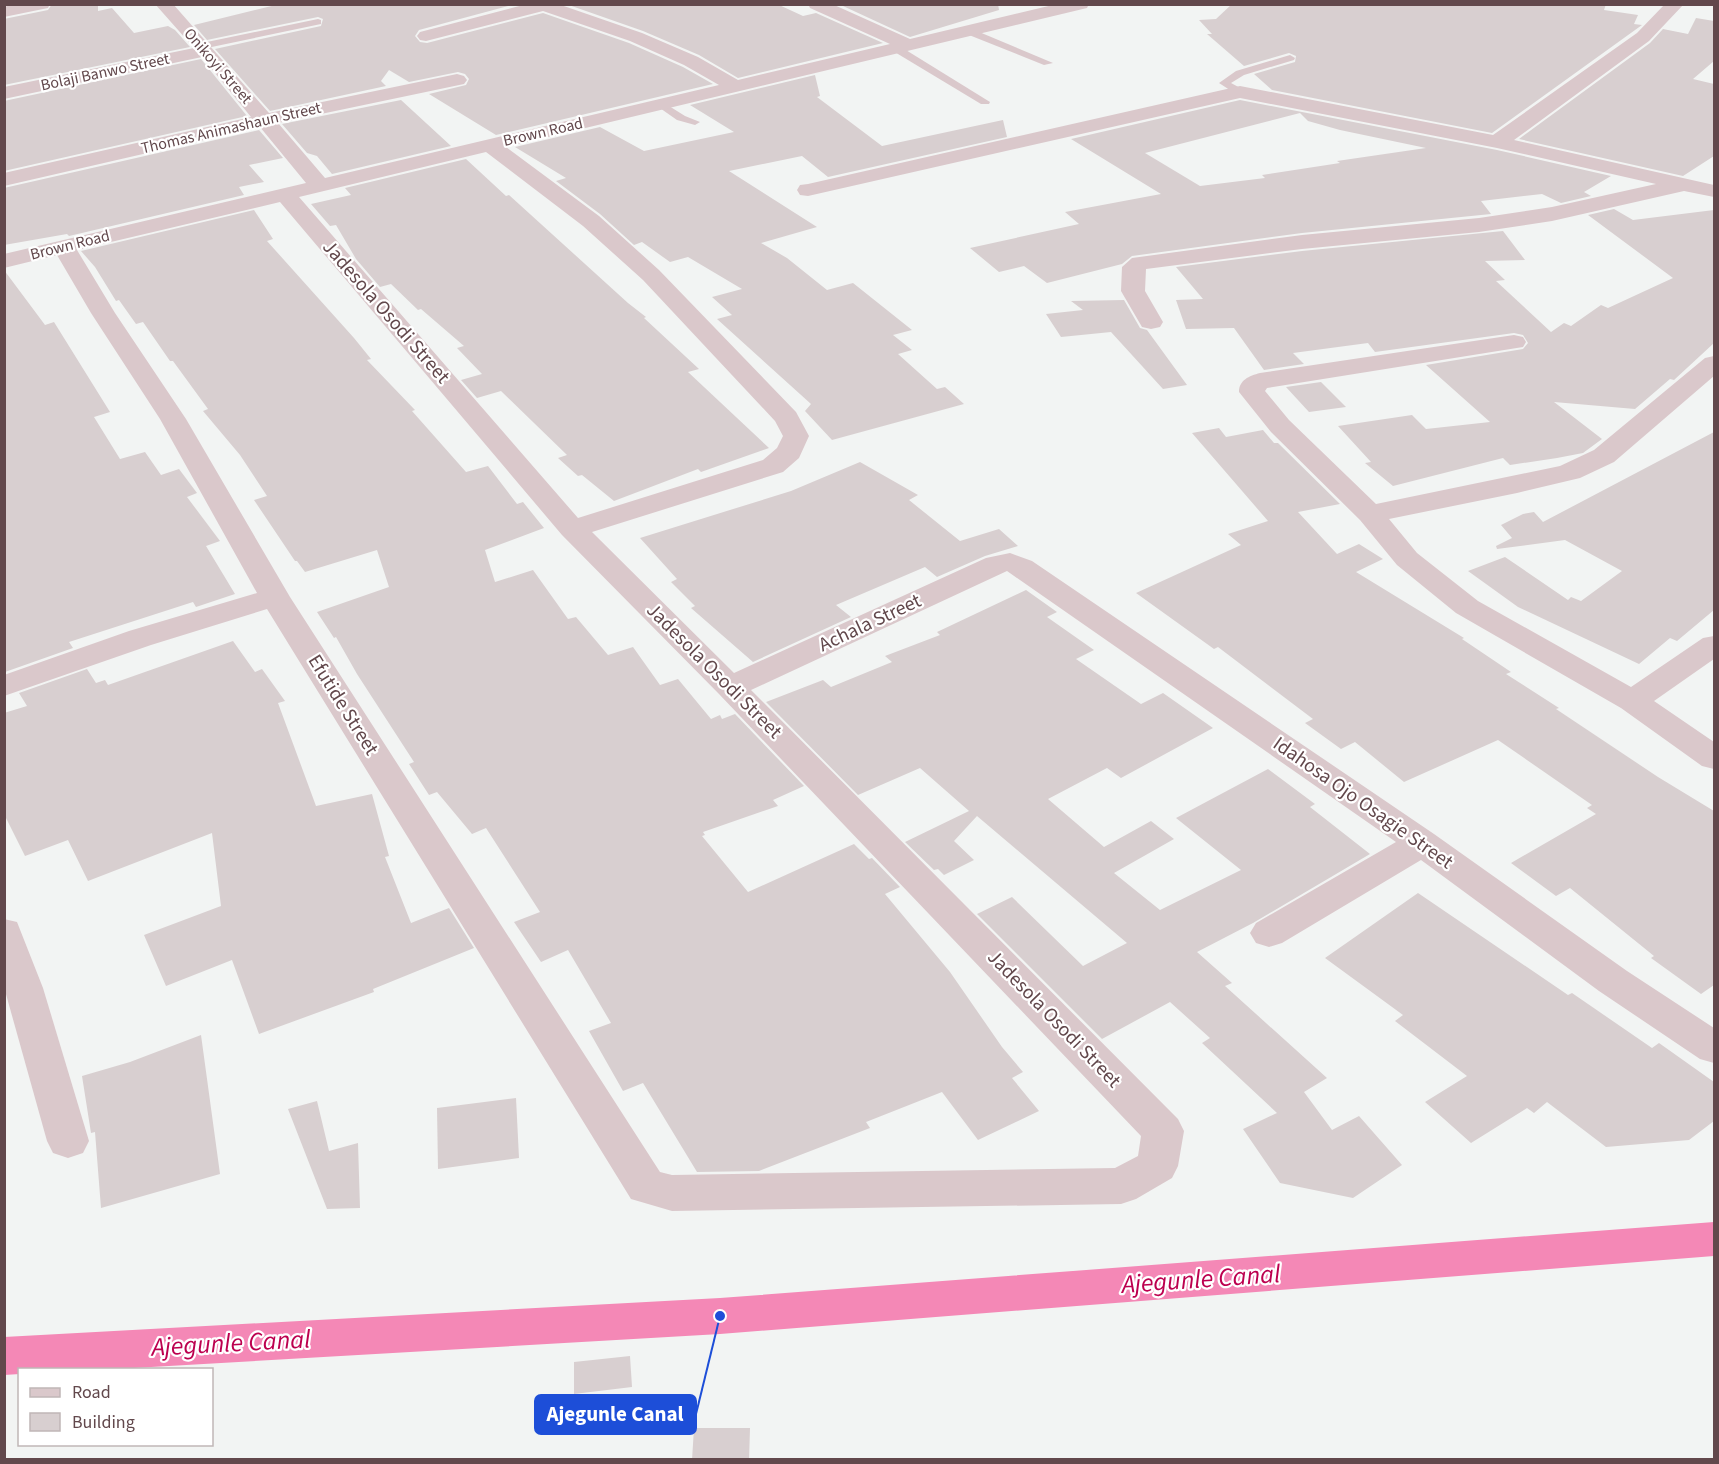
<svg xmlns="http://www.w3.org/2000/svg" width="1719" height="1464" viewBox="0 0 1719 1464" font-family="'Source Sans 3',sans-serif">
<style>
.lines{fill:none;stroke-linecap:round;stroke-linejoin:round}
.canal{fill:#f488b6;fill-rule:evenodd}
.building{fill:#d8cfd0;fill-rule:evenodd}
.service{fill:#dac8cb;fill-rule:evenodd}
.minor{fill:#dac8cb;fill-rule:evenodd}
.labels{text-anchor:middle;dominant-baseline:central;stroke-width:4.5;stroke-linejoin:round;paint-order:stroke}
.far-street-label{font-size:16px;fill:#62484c;stroke:#fff}
.street-label{font-size:20px;fill:#62484c;stroke:#fff}
.near-water-label{font-size:26px;font-style:italic;fill:#bc004f;stroke:#fff}
.leader{fill:none;stroke:#1d4ed8;stroke-width:2}
.callout-dot{fill:#1d4ed8;stroke:#fff;stroke-width:2}
.callout{fill:#1d4ed8;stroke:#1d4ed8;stroke-width:2}
.callout-label{font-size:21px;text-anchor:middle;font-weight:bold;fill:#fff}
</style>
<rect width="100%" height="100%" fill="#f2f4f3"/>
<g class="lines">
<polygon class="canal" points="1714,1222 1714,1256 720,1334 99,1370 20,1370 20,1374 4,1375 4,1337 720,1298"/>
</g>
<g class="building">
<polygon points="52,4 98,4 98,11 112,8 134,33 168,26 175,30 190,47 4,85 4,19 48,10"/>
<polygon points="280,4 516,4 419,30 415,36 420,42 427,43 543,13 629,43 683,67 713,84 496,135 429,94 466,85 469,79 465,74 458,72 409,82 389,70 381,81 386,86 270,111 215,49 321,26 323,19 318,17 207,40 194,25"/>
<polygon points="566,4 777,4 803,16 816,13 883,43 738,78 699,55 643,31"/>
<polygon points="851,4 998,4 999,10 910,37 843,6"/>
<polygon points="1232,4 1606,4 1604,10 1638,15 1634,24 1642,25 1492,133 1272,90 1254,74 1295,62 1296,56 1289,53 1244,66 1207,34 1212,34 1199,20 1216,19"/>
<polygon points="1696,18 1714,21 1714,61 1693,79 1714,84 1714,156 1683,176 1519,139 1650,43 1663,29 1688,34"/>
<polygon points="201,59 247,116 4,171 4,101"/>
<polygon points="815,75 820,96 817,97 882,146 1003,120 1007,137 828,177 802,156 729,171 817,227 761,243 787,258 827,290 853,283 912,330 893,335 912,350 898,354 937,389 945,387 964,404 832,440 805,411 811,404 717,319 732,315 712,297 742,289 688,257 670,262 642,242 634,245 600,214 556,181 566,178 515,147 600,127 644,151 734,132 690,105"/>
<polygon points="401,100 451,146 332,174 317,156 307,153 282,124"/>
<path d="M1240 100 1497 150 1611 176 1584 192 1591 196 1561 203 1542 194 1481 201 1491 214 1302 233 1132 256 1122 264 1047 283 1024 266 999 272 970 248 1079 224 1065 212 1161 194 1071 139ZM1300 113 1308 121 1340 130 1426 148 1337 161 1340 163 1262 175 1265 178 1200 186 1145 153Z"/>
<polygon points="259,130 283,158 249,165 264,182 239,187 244,195 69,236 67,234 4,245 4,188"/>
<polygon points="466,159 506,196 509,195 628,303 646,317 644,318 699,369 688,372 769,448 701,472 698,469 614,501 582,475 578,476 558,458 567,455 501,391 477,398 461,380 482,374 457,348 464,346 421,309 418,310 391,284 380,287 356,259 336,225 330,226 311,204 351,195 345,188"/>
<polygon points="1614,209 1633,220 1714,210 1714,343 1674,380 1670,379 1635,409 1554,402 1602,439 1583,453 1557,458 1510,465 1503,458 1393,486 1365,463 1371,462 1338,426 1412,415 1426,429 1490,422 1426,365 1523,349 1528,343 1523,335 1514,333 1375,352 1368,343 1293,353 1304,364 1264,370 1234,328 1186,329 1176,300 1203,299 1176,267 1302,251 1503,231 1525,260 1485,261 1505,280 1496,281 1551,332 1564,323 1571,326 1601,305 1608,308 1673,278 1588,215"/>
<polygon points="254,210 273,239 267,241 354,338 371,359 367,360 415,410 412,411 466,472 488,466 517,504 523,502 544,528 485,550 495,582 533,570 568,619 576,617 608,655 633,647 660,685 678,679 711,719 720,715 722,719 735,714 804,786 773,800 778,806 703,832 705,835 702,836 748,892 854,844 869,859 872,858 900,887 885,894 950,972 1002,1047 1023,1072 1012,1078 1039,1111 978,1140 942,1092 866,1122 870,1128 759,1171 697,1172 643,1083 623,1091 589,1031 611,1023 568,950 541,962 514,922 540,912 486,828 472,834 437,792 429,795 409,764 414,762 357,674 336,637 334,638 317,612 389,587 377,550 305,572 297,561 295,561 254,500 267,496 240,455 203,411 208,409 173,361 170,361 143,322 136,324 119,300 116,301 95,267 81,251"/>
<polygon points="4,270 45,325 54,322 110,412 94,417 120,459 145,452 161,475 179,469 197,493 187,497 220,541 206,546 235,594 196,607 193,602 69,642 73,648 5,672"/>
<polygon points="1124,300 1140,328 1147,330 1187,385 1163,389 1111,332 1061,337 1046,314 1083,310 1071,301"/>
<polygon points="1321,382 1346,407 1309,412 1286,387"/>
<polygon points="1219,428 1226,437 1263,430 1274,443 1278,443 1340,504 1298,512 1337,554 1359,544 1383,559 1356,572 1464,638 1462,639 1511,672 1506,674 1559,708 1556,709 1658,777 1714,811 1714,985 1701,994 1651,958 1654,956 1570,888 1556,896 1511,863 1596,814 1587,808 1592,805 1498,740 1404,782 1355,742 1341,749 1305,723 1313,719 1218,647 1214,649 1136,593 1241,545 1228,534 1268,521 1192,433"/>
<polygon points="1714,432 1714,610 1677,641 1670,638 1639,664 1518,607 1468,571 1505,557 1568,600 1571,597 1581,601 1622,571 1565,540 1497,549 1496,546 1512,538 1501,525 1523,514 1534,512 1543,522"/>
<polygon points="860,462 918,495 909,500 960,541 999,529 1018,546 985,556 937,577 925,567 836,605 851,617 753,662 691,608 695,606 671,582 677,579 640,538 791,491"/>
<polygon points="1026,590 1057,612 1047,617 1094,650 1076,659 1141,704 1163,693 1213,728 1121,778 1107,768 1048,799 1104,847 1151,821 1174,839 1114,873 1160,910 1241,870 1176,818 1268,769 1315,804 1310,807 1370,854 1253,923 1197,952 1232,983 1225,986 1327,1078 1304,1092 1332,1130 1359,1116 1402,1165 1353,1198 1280,1183 1243,1129 1277,1113 1202,1043 1210,1038 1170,1002 1102,1039 977,914 1012,897 1083,966 1127,943 977,816 954,841 974,860 944,875 938,869 934,870 905,842 969,811 920,768 858,795 766,702 823,680 831,687 892,662 885,656 940,635 937,632"/>
<polygon points="233,641 255,672 262,669 285,701 278,703 316,806 372,794 389,856 385,857 411,923 449,908 474,948 373,989 374,992 259,1034 232,960 166,986 144,935 221,906 212,833 88,881 68,840 25,856 4,814 4,713 27,706 19,693 87,669 96,683 105,680 108,685"/>
<polygon points="1418,893 1568,995 1572,993 1652,1048 1659,1043 1714,1082 1714,1121 1689,1140 1606,1147 1547,1102 1534,1113 1527,1108 1471,1143 1425,1102 1467,1076 1395,1021 1403,1015 1325,958"/>
<polygon points="201,1035 220,1174 101,1208 95,1132 91,1133 82,1076 130,1062"/>
<polygon points="516,1098 519,1158 438,1169 437,1108"/>
<polygon points="317,1101 329,1151 358,1143 360,1208 327,1209 288,1109"/>
<polygon points="630,1356 632,1387 574,1394 574,1362"/>
<polygon points="694,1428 750,1428 749,1460 692,1460"/>
</g>
<g class="lines">
<g class="service">
<polygon points="318,19 321,20 321,24 202,49 197,46 202,43"/>
<polygon points="964,29 972,29 1053,63 1044,65 964,33"/>
<polygon points="893,47 901,47 990,102 989,104 981,104 893,51"/>
<polygon points="1290,55 1295,58 1294,60 1244,75 1231,83 1244,90 1244,94 1236,94 1219,83 1236,71"/>
<polygon points="661,101 685,116 700,122 695,125 677,120 657,106 657,102"/>
</g>
<g class="minor">
<polygon points="14,4 50,4 48,8 4,17 4,7"/>
<path d="M155 4H173L269 113 457 74 464 76 467 80 464 84 278 123 325 178 719 85 684 65 630 41 543 11 426 41 420 40 417 36 420 32 527 4H558L642 33 698 57 738 80 890 44 810 8 808 4H832L910 39 1057 4H1089L1087 8 506 147 599 216 659 270 796 412 809 436 799 458 783 472 592 532 734 673 986 558 1010 553 1032 561 1434 834 1627 971 1714 1028V1063L1700 1059 1599 991 1421 860 1282 943 1269 947 1256 943 1250 933 1256 923 1396 842 1007 571 751 690 1178 1119 1184 1131 1178 1166 1172 1178 1136 1199 1121 1204 672 1211 631 1199 267 609 151 645 4 696V675L129 631 257 593 160 419 91 313 57 255 4 268V254L306 183 260 127 4 186V173L251 117 202 57 4 99V87L194 48ZM486 152 583 226 643 280 775 421 783 436 777 448 763 460 578 518 299 197ZM280 202 562 535 719 694 1141 1136 1138 1156 1115 1168 672 1175 660 1172 290 597 186 419 115 313 77 250Z"/>
<polygon points="1665,4 1684,4 1649,41 1514,140 1714,185 1714,197 1684,191 1552,221 1479,232 1302,249 1146,269 1145,291 1163,322 1160,327 1151,329 1142,327 1121,291 1122,267 1132,258 1302,235 1479,218 1552,207 1656,184 1497,148 1240,98 808,196 800,195 797,190 800,185 808,184 1240,86 1493,135 1637,33"/>
<path d="M1514 335 1523 337 1526 342 1523 347 1267 388 1265 391 1289 420 1376 504 1560 466 1594 450 1705 358 1714 356V376L1614 462 1580 478 1517 493 1389 519 1417 553 1478 601 1631 687 1703 638 1714 636V659L1654 701 1714 742V769L1702 766 1621 708 1456 613 1397 565 1360 520 1271 432 1239 392C1239 380 1249 376 1260 373Z"/>
<polygon points="4,919 17,922 43,988 89,1141 83,1153 68,1158 53,1153 47,1141 4,987"/>
</g>
</g>
<g class="labels">
<g class="far-street-label">
<text transform="translate(218 66) rotate(49)">Onikoyi Street</text>
<text transform="translate(105 72) rotate(-12)">Bolaji Banwo Street</text>
<text transform="translate(231 128) rotate(-13)">Thomas Animashaun Street</text>
<text transform="translate(543 132) rotate(-13)">Brown Road</text>
<text transform="translate(70 245) rotate(-14)">Brown Road</text>
</g>
<g class="street-label">
<text transform="translate(386 312) rotate(49)">Jadesola Osodi Street</text>
<text transform="translate(870 623) rotate(-25)">Achala Street</text>
<text transform="translate(714 671) rotate(45)">Jadesola Osodi Street</text>
<text transform="translate(343 705) rotate(58)">Efutide Street</text>
<text transform="translate(1363 803) rotate(35)">Idahosa Ojo Osagie Street</text>
<text transform="translate(1054 1019) rotate(46)">Jadesola Osodi Street</text>
</g>
<g class="near-water-label">
<text transform="translate(1201 1279) rotate(-4)">Ajegunle Canal</text>
<text transform="translate(231 1343) rotate(-3)">Ajegunle Canal</text>
</g>
</g>
<path class="leader" d="M720 1316L696 1414"/>
<circle class="callout-dot" cx="720" cy="1316" r="6"/>
<rect class="callout" x="535" y="1395" width="161" height="39" rx="6"/>
<g class="callout-label">
<text x="615" y="1421">Ajegunle Canal</text>
</g>
<rect width="1719" height="1464" fill="none" stroke="#62484c" stroke-width="12"/>
<rect x="18" y="1368" width="195" height="78" fill="#ffffff" stroke="#c0b6b7" stroke-width="1.5"/>
<rect x="30" y="1388" width="30" height="9" fill="#dac8cb" stroke="#c0b6b7" stroke-width="1.5"/>
<text x="72" y="1398" font-size="18" fill="#62484c">Road</text>
<rect x="30" y="1413" width="30" height="18" fill="#d8cfd0" stroke="#c0b6b7" stroke-width="1.5"/>
<text x="72" y="1428" font-size="18" fill="#62484c">Building</text>
</svg>
